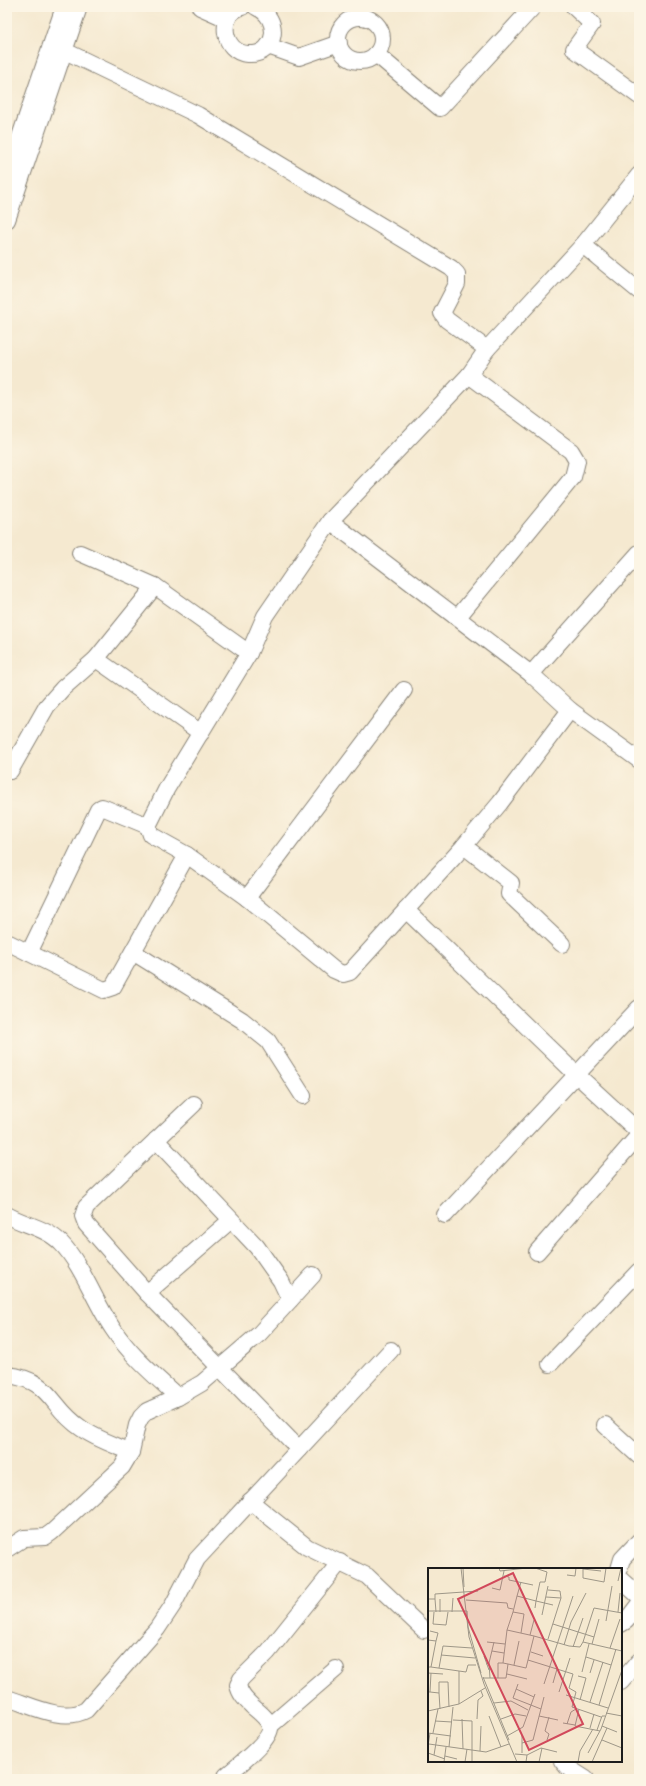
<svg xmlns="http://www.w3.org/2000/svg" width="646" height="1786" viewBox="0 0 646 1786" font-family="Delius,sans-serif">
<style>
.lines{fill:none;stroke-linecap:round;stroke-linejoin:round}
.minor-casing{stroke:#888276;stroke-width:18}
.minor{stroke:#fff;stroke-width:16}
.inset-road{fill:none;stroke:#9e9788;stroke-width:1}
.view{fill:#d1495b;fill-opacity:0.15;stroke:#d1495b;stroke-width:2}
.inset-edge{fill:none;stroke:#1c1c1c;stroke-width:2}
</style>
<rect width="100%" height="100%" fill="#fcf5e5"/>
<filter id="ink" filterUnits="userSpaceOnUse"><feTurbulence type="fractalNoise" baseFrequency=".025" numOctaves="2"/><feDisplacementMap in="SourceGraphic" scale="8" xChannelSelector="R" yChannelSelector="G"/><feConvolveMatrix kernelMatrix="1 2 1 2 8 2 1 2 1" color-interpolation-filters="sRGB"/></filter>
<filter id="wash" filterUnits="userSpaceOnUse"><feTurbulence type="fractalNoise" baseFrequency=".012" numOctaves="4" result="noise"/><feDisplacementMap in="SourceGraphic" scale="16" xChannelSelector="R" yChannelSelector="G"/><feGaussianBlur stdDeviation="0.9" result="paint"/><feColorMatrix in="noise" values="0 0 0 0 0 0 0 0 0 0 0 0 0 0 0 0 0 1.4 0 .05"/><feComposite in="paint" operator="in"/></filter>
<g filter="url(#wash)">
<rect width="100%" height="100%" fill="#f5e9d0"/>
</g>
<g filter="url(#ink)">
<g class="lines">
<defs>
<g id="minor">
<polyline points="200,7 227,19"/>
<path d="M242 7C217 13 222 53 248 54 277 56 282 18 256 7"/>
<polyline points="574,7 592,24 574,49 639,96"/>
<circle cx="360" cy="39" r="22"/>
<polyline points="268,46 299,57 339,43"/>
<polyline points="65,51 198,115 451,268 457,274 457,284 442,313 447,320 487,349"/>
<polyline points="376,54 440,108 533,7"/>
<polyline points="7,175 64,7"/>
<polyline points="7,220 79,7"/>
<polyline points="583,245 639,175"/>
<polyline points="469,375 487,349 583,245 639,291"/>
<polygon points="330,521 531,674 570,710 500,803 464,846 350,972 343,974 334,970 247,898 187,855 151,835 148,826 167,788 249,653 265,616"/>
<polyline points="330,521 469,375 571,451 577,461 573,477 458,617"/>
<polyline points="80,553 155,586 249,653"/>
<polyline points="96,659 201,733"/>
<polyline points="531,674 639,553"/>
<polyline points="570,710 639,760"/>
<polyline points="10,771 47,706 63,688 96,659 155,586"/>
<polyline points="464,846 511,883 509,894 562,944"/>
<polyline points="247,898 404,690"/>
<polyline points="406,910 577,1075 639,1132"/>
<polyline points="7,942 104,990 113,987 187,855"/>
<polyline points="133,952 242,1020 268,1041 303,1096"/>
<polyline points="29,953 98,810 102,807 148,826"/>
<polyline points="194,1104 86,1207 83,1216 86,1224 147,1293 299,1449"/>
<polyline points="156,1140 257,1247 281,1281 290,1300"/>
<path d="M7 1215C24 1225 47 1228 61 1243 81 1263 96 1304 113 1329 130 1355 155 1376 178 1397"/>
<polyline points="445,1215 639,1008"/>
<polyline points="537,1252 639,1135"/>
<polyline points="147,1293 231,1220"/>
<polyline points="550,1364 639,1271"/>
<path d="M7 1375C53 1380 49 1407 81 1428 96 1439 115 1445 131 1452"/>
<polyline points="605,1425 639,1456"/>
<polyline points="250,1501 307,1547 367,1576 424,1630"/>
<polyline points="7,1549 24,1538 45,1537 52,1532 122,1467 131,1452 137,1425 141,1417 147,1411 178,1397 202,1383 259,1334 313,1275"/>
<polyline points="619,1569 622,1559 639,1541"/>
<polyline points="621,1580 639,1596"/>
<polyline points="621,1624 626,1621 639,1604"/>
<polyline points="621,1682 639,1661"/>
<path d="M7 1698C30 1705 63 1723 86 1710L157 1629 173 1605 197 1559 391 1350"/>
<polyline points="270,1726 336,1669"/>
<polyline points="562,1761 567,1767 586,1779"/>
<path d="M226 1776C236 1767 273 1739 270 1726 268 1719 259 1712 253 1707 246 1700 240 1695 238 1685L241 1679 268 1652 340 1562"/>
</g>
</defs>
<use href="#minor" class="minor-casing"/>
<use href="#minor" class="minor"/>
</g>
</g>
<g transform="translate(428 1568)">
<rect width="194" height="194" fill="#f5e9d0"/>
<path class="inset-road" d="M33 0 41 69 56 116 89 194M35 0 36 19M71 0 72 3 99 0M155 0V10L176 14 178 0M155 1 173 3M139 7 147 8 148 0M76 8 81 9V12L105 17M190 13 193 0M64 20 72 22 76 3M120 22 132 23 133 30 120 71M89 28 93 14M118 29 133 30M0 31H7L8 44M7 31V26L50 23M12 31V44M38 32 79 35 80 40 85 41M107 40 108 33 125 37M0 43H39M39 43 40 59 53 105M6 44 5 56 18 57 20 44M24 44 25 30M85 44 89 28 108 33 112 14H117L119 4 107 0M190 44 192 25M114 47 120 18M178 53 184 18M125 56 166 69M79 62 85 44 96 46 93 65M2 63 10 65 8 73M102 67 106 52M106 68 141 78 152 79 155 74 194 83M0 72 8 73 3 99H0M59 74 77 76M155 74 166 40 194 45M164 76 171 51M136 77 143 54 158 25M145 79 155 50M182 80 192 51M64 83 76 85M103 84 115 88M13 87 47 90M56 88 61 102M158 89 183 97M100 92 145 106 141 120 148 124 144 139 173 149M61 95 66 74M58 96 61 95 62 110M86 97 91 73M3 99 38 104 40 97H48M11 100 15 78 44 80M31 103V136M154 104 161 76M0 105 15 106M162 105 166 92M79 106 99 111M150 108 158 110 152 132M55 109 81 172M55 110H78L80 96 98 100 106 68 79 62 75 95 80 96M70 110V95H75M125 115 129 101M90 116 85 130 113 141M116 116 145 28M88 121 106 129M0 124H2L3 105M2 124 11 125 12 141M131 124 142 90M11 125V114H20L21 139M138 127 180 140M162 134 175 94M66 135 83 133 100 142M171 137 188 81M151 141 147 158 172 163M0 143 31 136 57 120M178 145 194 148M61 148 73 179M111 148 130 152M34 151 35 181M49 151 50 132 55 128 53 123M73 151 87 146 98 148M25 152 44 153V194M7 153 24 154M135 155 147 157M139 156 143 144 148 141M174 158 189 164M162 160 166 146M169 162 174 148H177M0 165 23 168M5 165 10 141M79 168 95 159 107 126M119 172 121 166 117 163 121 149M174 172 194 180M94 175 105 172 116 129M1 176 58 184 81 176M0 178 2 165M21 179 25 139M52 183 53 158M0 185 17 191M94 185V167M160 185 173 161 194 102M87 186 99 187 98 194M6 187 9 169M99 187 113 180 129 184M17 188 29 191M16 194 18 179M37 194 39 181M111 194 114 180M150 194 152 183 165 161M164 194 179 160"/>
<path class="view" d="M85 5 155 156 101 182 30 31Z"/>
<rect width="194" height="194" class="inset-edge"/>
</g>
<rect width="646" height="1786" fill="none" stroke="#fcf5e5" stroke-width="24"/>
</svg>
